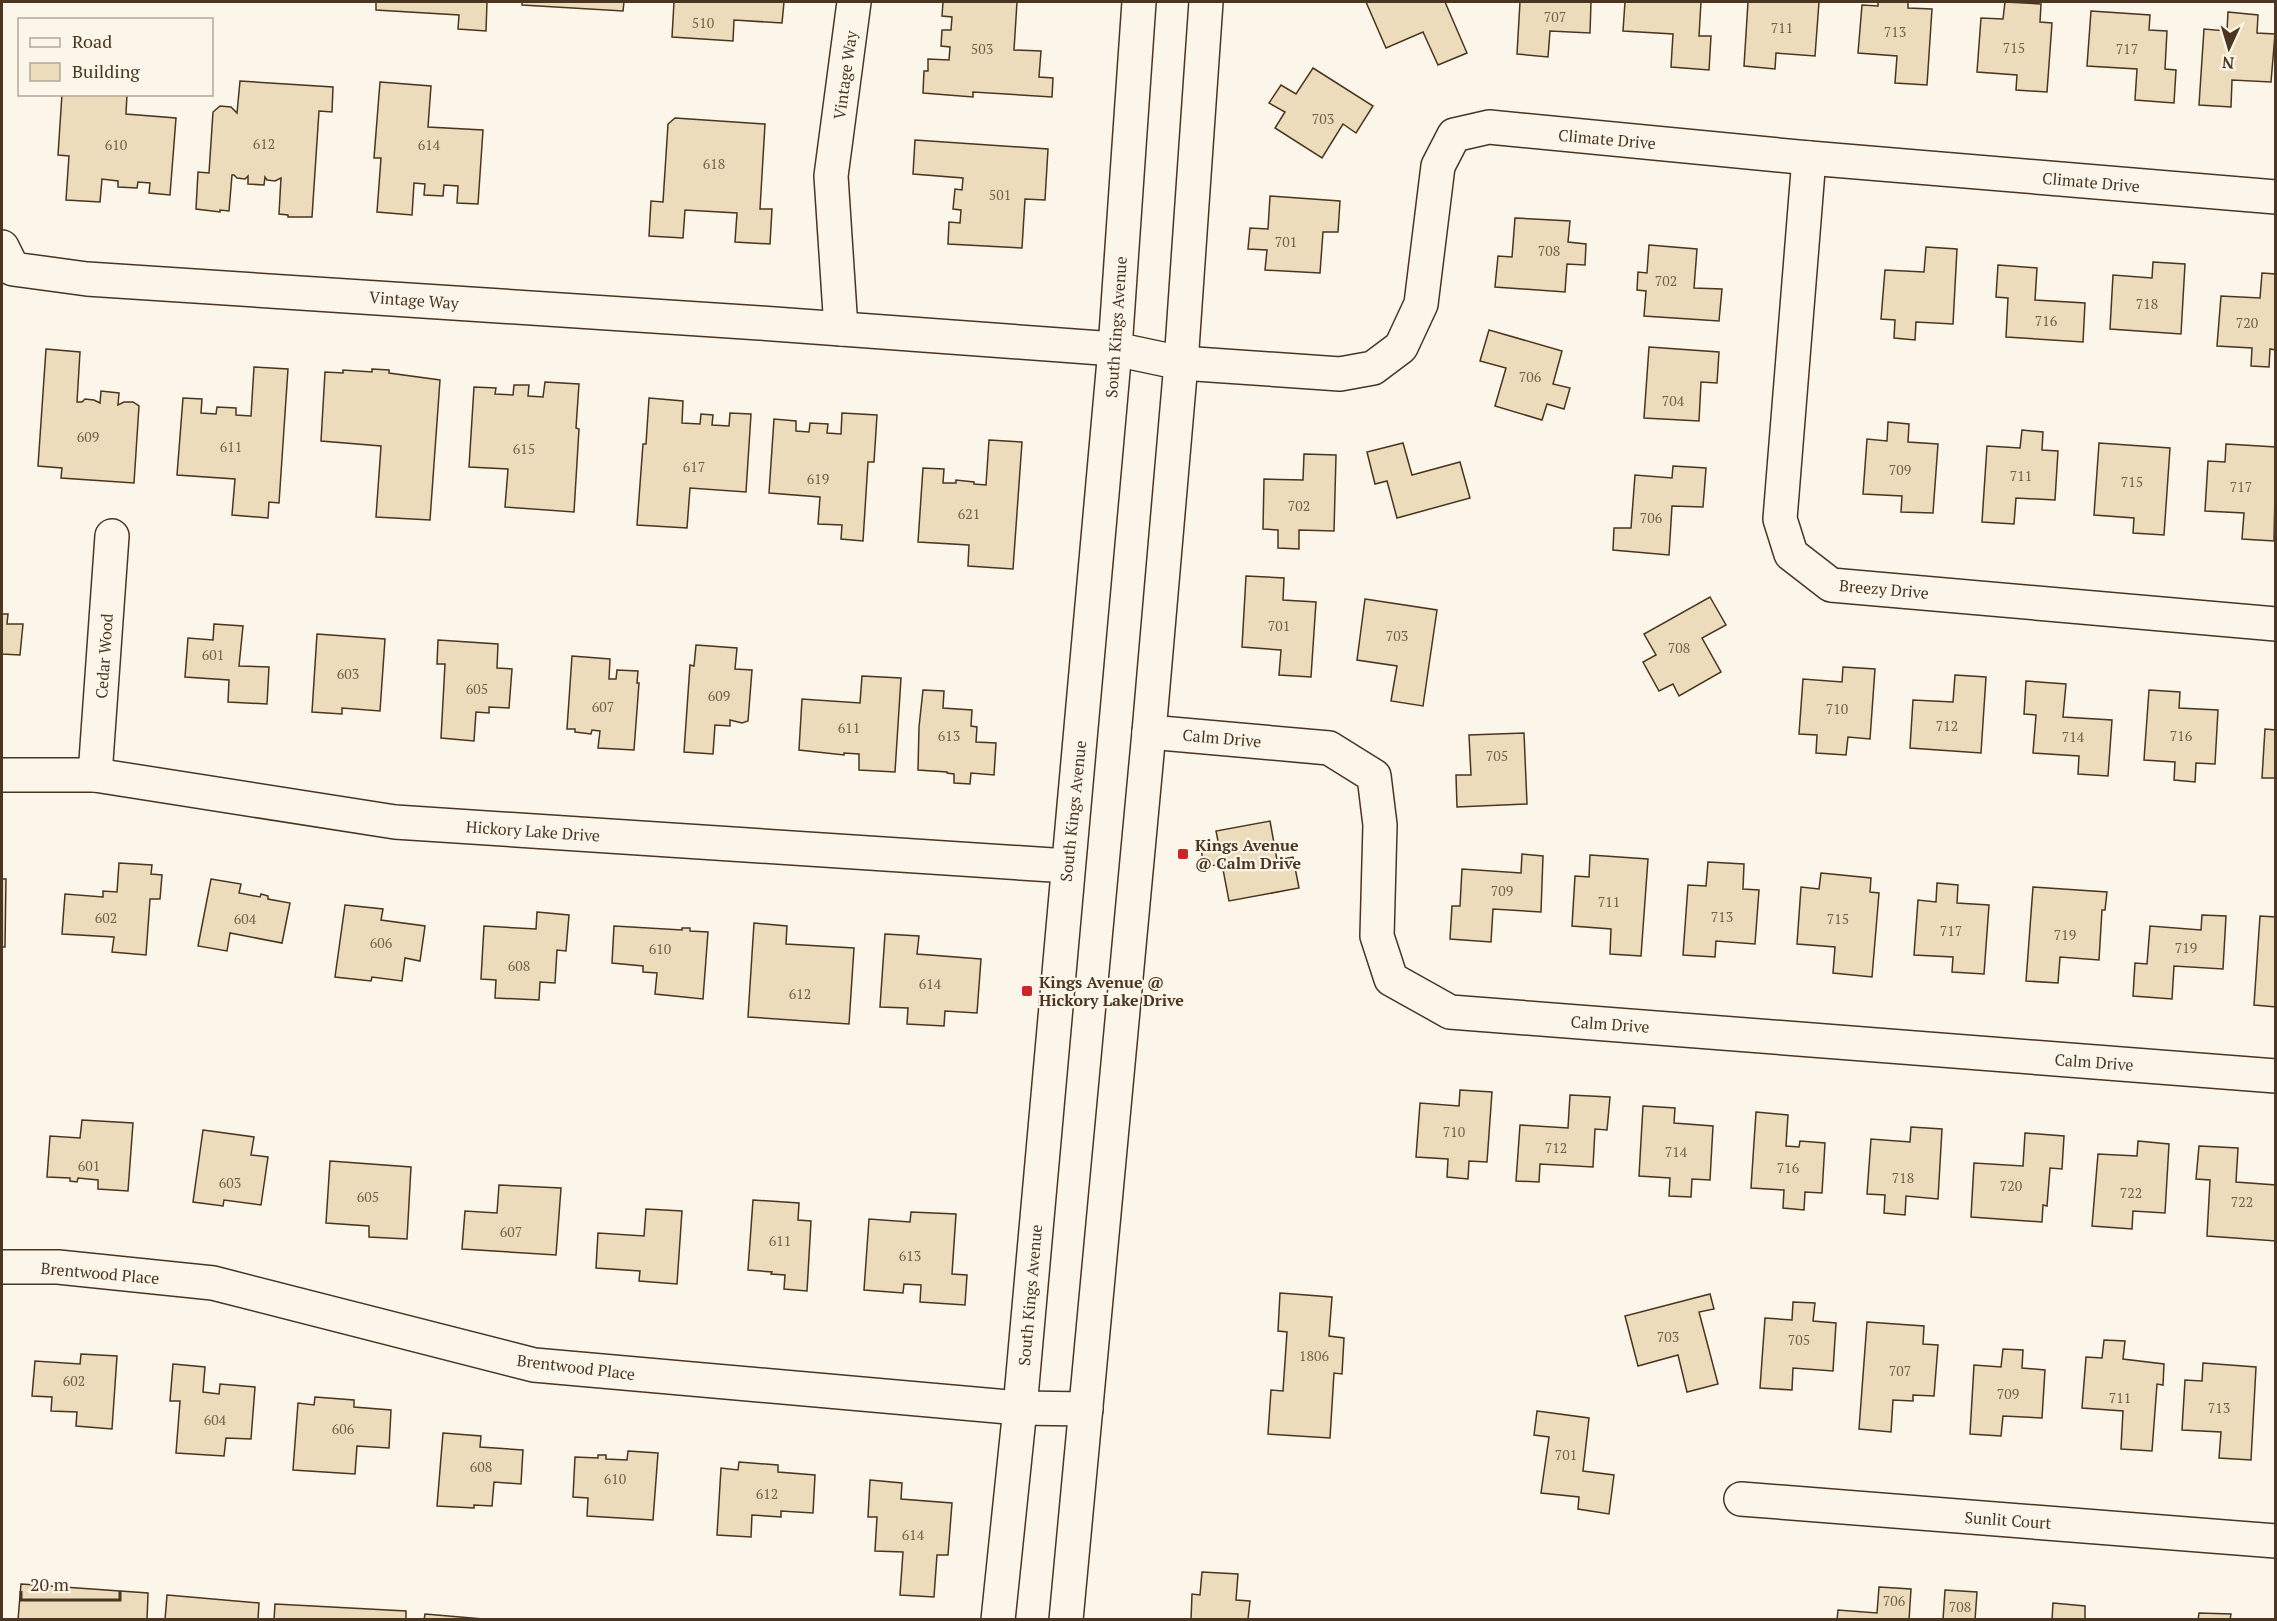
<svg xmlns="http://www.w3.org/2000/svg" width="2277" height="1621" viewBox="0 0 2277 1621" font-family="'PT Serif',serif">
<style>
.building{fill:#ecdcbc;stroke:#4a3520;stroke-width:1.5}
.lines{fill:none;stroke-linecap:round;stroke-linejoin:round}
.minor-casing{stroke:#4a3520;stroke-width:36}
.major-casing{stroke:#4a3520;stroke-width:36}
.minor{stroke:#fbf6e9;stroke-width:33}
.major{stroke:#fbf6e9;stroke-width:33}
.poi-dot{fill:#c62828;stroke:#fbf6e9;stroke-width:2}
.labels{text-anchor:middle;dominant-baseline:central;stroke-width:4.5;stroke-linejoin:round;paint-order:stroke}
.number-label{font-size:14px;fill:#725f47}
.street-label{font-size:16px;fill:#4a3520;stroke:#fbf6e9}
.poi-label{font-size:16px;font-weight:bold;fill:#4a3520;stroke:#fbf6e9;text-anchor:start}
</style>
<rect width="100%" height="100%" fill="#fbf6e9"/>
<g class="building">
<polygon points="376,2 487,2 486,31 458,29 459,15 376,10"/>
<polygon points="522,2 624,2 623,11 522,5"/>
<polygon points="674,2 784,2 782,23 734,20 733,41 672,37"/>
<polygon points="943,2 1017,2 1014,50 1041,51 1039,77 1053,78 1052,97 973,92 973,97 923,93 924,71 928,71 928,59 949,60 950,47 941,46 942,30 951,30 952,17 942,16"/>
<polygon points="1366,2 1445,2 1467,53 1438,65 1423,32 1386,48"/>
<polygon points="1520,2 1591,2 1590,33 1550,31 1548,57 1517,54"/>
<polygon points="1625,2 1701,2 1699,36 1711,36 1709,70 1671,67 1673,34 1623,31"/>
<polygon points="1748,2 1819,2 1815,56 1776,53 1775,69 1744,66"/>
<polygon points="1878,2 1908,2 1908,8 1932,9 1927,85 1895,83 1897,56 1858,53 1862,5 1878,6"/>
<polygon points="2005,2 2041,4 2040,22 2052,23 2047,92 2016,90 2017,75 1977,72 1981,18 2003,19"/>
<polygon points="2091,11 2150,15 2149,30 2167,31 2165,69 2176,70 2174,103 2135,100 2137,69 2087,66"/>
<polygon points="2228,12 2258,15 2257,33 2275,34 2271,82 2232,80 2231,107 2199,105 2204,29 2227,31"/>
<polygon points="1313,68 1373,106 1356,133 1343,124 1322,158 1275,128 1285,112 1269,103 1281,85 1296,94"/>
<polygon points="240,81 333,87 332,112 319,111 312,217 288,217 288,215 279,214 281,178 275,181 267,180 265,177 264,185 248,184 248,176 245,179 237,178 234,175 232,175 229,211 220,210 220,212 196,209 198,172 209,173 213,112 220,106 231,107 237,113"/>
<polygon points="380,82 431,86 428,127 483,130 478,204 457,203 458,186 444,185 443,196 424,195 425,184 414,183 412,215 377,212 381,158 374,158"/>
<polygon points="62,94 127,94 126,114 176,118 170,195 149,193 150,183 138,182 137,188 118,187 118,181 102,179 100,202 66,200 69,156 58,155"/>
<polygon points="675,118 765,124 760,209 772,209 770,244 735,242 737,213 685,210 683,238 649,236 651,201 663,202 668,124"/>
<polygon points="915,140 1048,149 1045,200 1025,199 1022,248 948,244 949,222 960,223 961,210 953,209 955,189 962,190 963,178 913,174"/>
<polygon points="1270,196 1340,201 1338,232 1323,232 1320,273 1265,270 1267,250 1248,249 1250,228 1268,229"/>
<polygon points="1515,218 1570,221 1568,242 1586,244 1585,265 1567,264 1565,292 1495,287 1498,256 1512,257"/>
<polygon points="1649,245 1697,249 1694,288 1722,289 1719,321 1644,316 1646,291 1637,290 1638,272 1647,273"/>
<polygon points="1926,247 1957,249 1953,324 1916,322 1915,340 1894,338 1895,320 1881,319 1885,270 1924,272"/>
<polygon points="2153,262 2185,264 2181,334 2110,329 2113,275 2152,278"/>
<polygon points="1998,265 2037,268 2035,300 2085,303 2083,342 2006,337 2008,298 1996,297"/>
<polygon points="2262,273 2276,274 2276,350 2270,349 2269,367 2251,366 2252,348 2217,346 2221,296 2260,298"/>
<polygon points="1489,330 1562,351 1553,384 1570,388 1564,409 1547,404 1542,420 1495,406 1506,368 1480,361"/>
<polygon points="1649,347 1719,352 1717,383 1701,382 1699,421 1644,418"/>
<polygon points="46,349 80,352 77,402 82,402 85,399 94,400 100,403 101,391 119,393 118,405 124,402 133,402 139,406 134,483 61,478 62,468 38,466"/>
<polygon points="254,367 288,369 279,503 269,502 268,518 232,515 235,479 177,475 183,398 202,399 201,413 216,414 217,407 236,408 236,415 251,416"/>
<polygon points="372,369 389,370 389,373 440,380 430,520 376,517 381,446 321,441 325,372 343,373 343,370 372,372"/>
<polygon points="545,382 579,384 576,428 579,429 574,512 505,507 508,469 469,467 474,387 496,388 495,394 513,395 514,385 529,385 528,396 543,397"/>
<polygon points="649,398 683,401 682,423 700,424 701,414 713,415 712,425 729,426 730,413 751,414 746,492 690,488 687,528 637,525 643,444 646,444"/>
<polygon points="842,413 877,415 874,462 868,462 863,541 841,539 842,525 818,524 820,497 769,493 774,419 796,421 796,431 809,432 810,423 828,424 827,433 841,434"/>
<polygon points="1888,422 1909,424 1908,442 1938,444 1933,513 1901,512 1902,496 1863,494 1867,439 1887,441"/>
<polygon points="2022,430 2043,432 2042,450 2058,451 2055,500 2016,498 2014,524 1982,522 1987,446 2020,448"/>
<polygon points="989,440 1022,442 1013,569 968,566 969,545 918,542 923,468 944,469 943,483 956,483 956,480 974,482 974,484 986,485"/>
<polygon points="1403,443 1412,475 1460,462 1470,498 1397,518 1387,481 1375,484 1367,452"/>
<polygon points="2099,443 2170,448 2164,535 2133,533 2134,518 2094,515"/>
<polygon points="2226,444 2276,447 2274,541 2242,539 2244,513 2205,511 2208,461 2225,462"/>
<polygon points="1304,454 1336,455 1334,531 1299,530 1299,549 1278,548 1278,530 1263,529 1264,479 1303,480"/>
<polygon points="1673,466 1706,468 1703,507 1672,506 1669,555 1613,550 1614,528 1631,528 1635,475 1672,478"/>
<polygon points="1246,576 1284,578 1283,600 1316,602 1311,677 1279,675 1281,650 1242,647"/>
<polygon points="1710,597 1726,625 1702,638 1721,672 1679,696 1673,684 1659,691 1643,662 1656,655 1644,634"/>
<polygon points="1365,599 1437,610 1423,706 1391,701 1397,666 1357,660"/>
<polygon points="2,614 8,614 7,624 23,624 20,655 2,654"/>
<polygon points="214,624 243,626 239,666 269,667 267,704 228,702 229,680 185,677 188,638 213,640"/>
<polygon points="317,634 385,639 380,711 342,708 342,714 312,712"/>
<polygon points="438,640 498,644 497,668 512,669 509,708 489,707 489,713 476,712 474,741 441,738 445,664 437,664"/>
<polygon points="696,645 737,648 735,669 752,670 748,721 742,723 730,720 730,726 715,725 713,754 684,752 690,665 694,666"/>
<polygon points="572,656 610,659 609,679 616,679 617,670 638,671 637,683 639,683 634,750 598,748 600,731 592,730 591,734 575,732 575,729 567,729"/>
<polygon points="1843,667 1875,669 1870,739 1848,737 1846,755 1816,753 1817,735 1799,734 1803,679 1842,682"/>
<polygon points="1955,675 1986,677 1981,753 1910,748 1913,700 1953,702"/>
<polygon points="862,676 901,678 895,772 859,770 859,754 844,753 844,755 799,750 802,699 860,703"/>
<polygon points="2026,681 2066,684 2063,717 2112,720 2108,776 2078,774 2079,756 2033,753 2036,715 2024,714"/>
<polygon points="923,690 944,691 943,708 972,710 971,726 977,727 976,742 996,743 994,775 971,773 970,784 954,783 954,774 947,773 947,772 918,770 919,727"/>
<polygon points="2149,690 2180,692 2179,708 2218,710 2215,764 2196,763 2195,782 2174,780 2175,762 2144,760"/>
<polygon points="2265,729 2276,730 2276,778 2262,778"/>
<polygon points="1524,733 1527,804 1457,807 1456,775 1471,775 1469,735"/>
<polygon points="1270,821 1277,860 1293,857 1299,888 1229,901 1222,864 1204,867 1201,849 1219,846 1216,831"/>
<polygon points="1522,854 1543,856 1541,912 1493,909 1491,942 1450,939 1452,906 1460,906 1462,869 1521,873"/>
<polygon points="1590,855 1648,859 1641,956 1610,954 1611,929 1572,926 1575,876 1589,877"/>
<polygon points="1708,862 1744,864 1743,889 1759,890 1755,944 1716,941 1715,957 1683,955 1688,885 1706,886"/>
<polygon points="119,863 152,865 151,874 162,875 160,899 150,899 146,955 112,952 114,937 62,934 65,894 103,897 103,891 117,892"/>
<polygon points="1821,873 1871,878 1870,892 1879,893 1872,977 1833,973 1835,947 1797,944 1801,887 1819,889"/>
<polygon points="2,879 6,879 5,947 2,947"/>
<polygon points="211,879 241,884 239,893 260,897 261,894 268,896 268,899 290,903 282,943 230,933 227,951 198,946"/>
<polygon points="1937,883 1958,885 1957,903 1989,905 1984,974 1952,972 1953,957 1914,955 1918,900 1936,902"/>
<polygon points="2033,887 2107,892 2105,910 2102,910 2099,960 2060,957 2058,983 2026,981"/>
<polygon points="345,905 383,909 381,920 425,926 420,961 405,958 402,981 372,977 371,981 335,977"/>
<polygon points="537,912 569,915 566,951 557,950 555,983 540,982 539,1000 495,998 496,980 481,979 484,926 536,929"/>
<polygon points="2202,915 2226,916 2223,969 2174,966 2172,999 2133,996 2135,963 2147,964 2150,926 2201,930"/>
<polygon points="2260,916 2276,917 2276,1007 2254,1005"/>
<polygon points="754,923 787,926 786,944 854,948 849,1024 748,1017"/>
<polygon points="614,926 682,930 682,928 690,928 690,931 708,932 703,999 655,994 657,973 643,972 643,966 612,963"/>
<polygon points="885,934 919,936 917,954 981,959 977,1013 945,1011 944,1026 907,1024 908,1008 880,1007"/>
<polygon points="1460,1090 1492,1092 1487,1162 1469,1161 1468,1179 1447,1177 1448,1159 1416,1157 1420,1103 1459,1106"/>
<polygon points="1570,1095 1610,1097 1607,1130 1595,1129 1593,1167 1540,1164 1539,1182 1516,1181 1520,1125 1568,1128"/>
<polygon points="1643,1106 1675,1108 1674,1123 1713,1126 1710,1180 1692,1179 1691,1197 1669,1196 1670,1178 1639,1176"/>
<polygon points="1756,1112 1788,1115 1786,1146 1799,1147 1800,1141 1825,1143 1822,1193 1805,1192 1804,1210 1783,1208 1784,1190 1751,1188"/>
<polygon points="82,1120 133,1123 128,1191 98,1189 98,1180 78,1178 77,1182 70,1181 70,1178 47,1177 50,1136 80,1138"/>
<polygon points="1911,1127 1942,1129 1938,1199 1906,1196 1905,1215 1884,1213 1885,1195 1867,1194 1871,1139 1910,1142"/>
<polygon points="203,1130 254,1137 251,1155 268,1157 261,1205 224,1200 223,1206 193,1202"/>
<polygon points="2025,1133 2064,1136 2062,1169 2050,1168 2047,1206 2043,1205 2042,1222 1971,1217 1974,1163 2023,1166"/>
<polygon points="2138,1141 2169,1144 2165,1213 2133,1211 2132,1229 2092,1226 2098,1154 2137,1156"/>
<polygon points="2199,1146 2238,1148 2236,1182 2276,1185 2276,1241 2207,1236 2210,1180 2196,1179"/>
<polygon points="330,1161 411,1167 407,1239 369,1237 369,1226 326,1223"/>
<polygon points="499,1185 561,1188 556,1255 462,1249 465,1211 497,1213"/>
<polygon points="753,1200 799,1203 798,1220 811,1221 807,1291 784,1289 785,1275 771,1274 772,1272 748,1270"/>
<polygon points="646,1209 682,1211 677,1284 639,1281 640,1271 596,1268 598,1233 644,1236"/>
<polygon points="911,1212 956,1214 952,1274 967,1275 965,1305 920,1302 921,1285 904,1284 903,1293 864,1290 869,1219 910,1222"/>
<polygon points="1280,1293 1332,1297 1329,1336 1344,1338 1342,1374 1334,1373 1330,1438 1268,1434 1271,1390 1283,1391 1287,1332 1278,1331"/>
<polygon points="1710,1294 1714,1309 1699,1312 1718,1384 1687,1392 1678,1355 1638,1366 1625,1316"/>
<polygon points="1793,1302 1815,1303 1813,1321 1836,1323 1833,1371 1793,1368 1792,1390 1760,1388 1765,1318 1792,1320"/>
<polygon points="1867,1322 1924,1326 1923,1344 1938,1345 1934,1396 1913,1395 1913,1401 1893,1400 1891,1432 1859,1429"/>
<polygon points="2104,1340 2125,1341 2123,1359 2164,1364 2163,1385 2157,1384 2152,1451 2121,1449 2123,1411 2082,1408 2086,1357 2102,1358"/>
<polygon points="2003,1349 2023,1350 2022,1368 2045,1370 2042,1418 2003,1416 2001,1436 1970,1434 1974,1365 2001,1367"/>
<polygon points="81,1354 117,1356 112,1429 76,1426 77,1412 51,1411 52,1397 32,1396 35,1361 80,1364"/>
<polygon points="2203,1363 2256,1367 2251,1460 2219,1458 2221,1432 2182,1430 2185,1380 2202,1381"/>
<polygon points="173,1364 205,1367 203,1392 219,1394 220,1384 255,1387 251,1439 226,1438 224,1456 176,1453 180,1401 170,1401"/>
<polygon points="315,1397 354,1400 354,1407 391,1410 389,1448 357,1446 355,1474 293,1470 298,1403 314,1405"/>
<polygon points="1537,1411 1589,1418 1583,1471 1614,1475 1609,1514 1578,1509 1579,1497 1541,1493 1549,1437 1534,1435"/>
<polygon points="443,1433 481,1436 480,1447 523,1450 521,1484 494,1482 492,1506 474,1505 474,1508 437,1506"/>
<polygon points="628,1451 658,1453 653,1520 587,1516 588,1498 573,1497 575,1457 598,1458 598,1455 606,1455 606,1459 627,1460"/>
<polygon points="739,1462 778,1465 778,1472 815,1475 813,1513 781,1511 781,1517 752,1515 751,1537 717,1535 721,1468 738,1470"/>
<polygon points="870,1480 902,1483 901,1499 952,1503 948,1555 937,1555 934,1597 900,1595 903,1552 875,1551 877,1517 868,1517"/>
<polygon points="1202,1572 1238,1574 1236,1600 1250,1601 1248,1619 1257,1620 1191,1620 1192,1594 1200,1595"/>
<polygon points="21,1584 148,1593 147,1620 18,1620"/>
<polygon points="1879,1587 1911,1589 1909,1620 1837,1620 1838,1610 1877,1613"/>
<polygon points="1945,1590 1977,1592 1975,1620 1943,1620"/>
<polygon points="167,1595 259,1603 258,1620 165,1620"/>
<polygon points="2053,1603 2085,1606 2085,1620 2052,1620"/>
<polygon points="275,1604 406,1611 406,1620 274,1620"/>
<polygon points="2199,1613 2231,1614 2230,1620 2198,1620"/>
<polygon points="425,1614 495,1620 424,1620"/>
</g>
<g class="lines">
<defs>
<g id="minor">
<polyline points="1809,158 1780,519 1791,554 1831,585 2276,624"/>
<polyline points="2,247 13,269 87,279 760,323 1115,349 1181,363 1340,374 1373,368 1401,347 1421,304 1438,166 1454,135 1489,127 1809,158 2276,197"/>
<polyline points="841,329 831,176 854,2"/>
<polyline points="1149,732 1329,748 1374,776 1380,825 1377,936 1391,979 1450,1012 2276,1076"/>
<polyline points="2,775 95,775 395,822 1068,866"/>
<polyline points="95,775 112,536"/>
<polyline points="2,1267 58,1267 213,1283 534,1365 1020,1408 1086,1409"/>
<polyline points="1741,1499 2276,1541"/>
</g>
<g id="major">
<polyline points="998,1620 1020,1408 1115,349 1139,2"/>
<polyline points="1066,1620 1149,732 1181,363 1206,2"/>
</g>
</defs>
<use href="#minor" class="minor-casing"/>
<use href="#major" class="major-casing"/>
<use href="#minor" class="minor"/>
<use href="#major" class="major"/>
</g>
<g class="poi-dot">
<rect x="1177" y="848" width="12" height="12" rx="3"/>
<rect x="1021" y="985" width="12" height="12" rx="3"/>
</g>
<g class="labels">
<g class="number-label">
<text x="1555" y="16">707</text>
<text x="703" y="22">510</text>
<text x="1782" y="27">711</text>
<text x="1895" y="31">713</text>
<text x="2014" y="47">715</text>
<text x="982" y="48">503</text>
<text x="2127" y="48">717</text>
<text x="1323" y="118">703</text>
<text x="264" y="143">612</text>
<text x="116" y="144">610</text>
<text x="429" y="144">614</text>
<text x="714" y="163">618</text>
<text x="1000" y="194">501</text>
<text x="1286" y="241">701</text>
<text x="1549" y="250">708</text>
<text x="1666" y="280">702</text>
<text x="2147" y="303">718</text>
<text x="2046" y="320">716</text>
<text x="2247" y="322">720</text>
<text x="1530" y="376">706</text>
<text x="1673" y="400">704</text>
<text x="88" y="436">609</text>
<text x="231" y="446">611</text>
<text x="524" y="448">615</text>
<text x="694" y="466">617</text>
<text x="1900" y="469">709</text>
<text x="2021" y="475">711</text>
<text x="818" y="478">619</text>
<text x="2132" y="481">715</text>
<text x="2241" y="486">717</text>
<text x="1299" y="505">702</text>
<text x="969" y="513">621</text>
<text x="1651" y="517">706</text>
<text x="1279" y="625">701</text>
<text x="1397" y="635">703</text>
<text x="1679" y="647">708</text>
<text x="213" y="654">601</text>
<text x="348" y="673">603</text>
<text x="477" y="688">605</text>
<text x="719" y="695">609</text>
<text x="603" y="706">607</text>
<text x="1837" y="708">710</text>
<text x="1947" y="725">712</text>
<text x="849" y="727">611</text>
<text x="949" y="735">613</text>
<text x="2181" y="735">716</text>
<text x="2073" y="736">714</text>
<text x="1497" y="755">705</text>
<text x="1502" y="890">709</text>
<text x="1609" y="901">711</text>
<text x="1722" y="916">713</text>
<text x="106" y="917">602</text>
<text x="245" y="918">604</text>
<text x="1838" y="918">715</text>
<text x="1951" y="930">717</text>
<text x="2065" y="934">719</text>
<text x="381" y="942">606</text>
<text x="2186" y="947">719</text>
<text x="660" y="948">610</text>
<text x="519" y="965">608</text>
<text x="930" y="983">614</text>
<text x="800" y="993">612</text>
<text x="1454" y="1131">710</text>
<text x="1556" y="1147">712</text>
<text x="1676" y="1151">714</text>
<text x="89" y="1165">601</text>
<text x="1788" y="1167">716</text>
<text x="1903" y="1177">718</text>
<text x="230" y="1182">603</text>
<text x="2011" y="1185">720</text>
<text x="2131" y="1192">722</text>
<text x="368" y="1196">605</text>
<text x="2242" y="1201">722</text>
<text x="511" y="1231">607</text>
<text x="780" y="1240">611</text>
<text x="910" y="1255">613</text>
<text x="1668" y="1336">703</text>
<text x="1799" y="1339">705</text>
<text x="1314" y="1355">1806</text>
<text x="1900" y="1370">707</text>
<text x="74" y="1380">602</text>
<text x="2008" y="1393">709</text>
<text x="2120" y="1397">711</text>
<text x="2219" y="1407">713</text>
<text x="215" y="1419">604</text>
<text x="343" y="1428">606</text>
<text x="1566" y="1454">701</text>
<text x="481" y="1466">608</text>
<text x="615" y="1478">610</text>
<text x="767" y="1493">612</text>
<text x="913" y="1534">614</text>
<text x="1894" y="1600">706</text>
<text x="1960" y="1606">708</text>
</g>
<g class="street-label">
<text transform="translate(845 75) rotate(-82)">Vintage Way</text>
<text transform="translate(1607 139) rotate(5)">Climate Drive</text>
<text transform="translate(2091 182) rotate(5)">Climate Drive</text>
<text transform="translate(414 300) rotate(4)">Vintage Way</text>
<text transform="translate(1116 327) rotate(-86)">South Kings Avenue</text>
<text transform="translate(1884 589) rotate(5)">Breezy Drive</text>
<text transform="translate(104 656) rotate(-86)">Cedar Wood</text>
<text transform="translate(1222 738) rotate(5)">Calm Drive</text>
<text transform="translate(1073 811) rotate(-84)">South Kings Avenue</text>
<text transform="translate(533 831) rotate(4)">Hickory Lake Drive</text>
<text transform="translate(1610 1024) rotate(4)">Calm Drive</text>
<text transform="translate(2094 1062) rotate(4)">Calm Drive</text>
<text transform="translate(100 1273) rotate(5)">Brentwood Place</text>
<text transform="translate(1030 1295) rotate(-85)">South Kings Avenue</text>
<text transform="translate(576 1367) rotate(7)">Brentwood Place</text>
<text transform="translate(2008 1520) rotate(4)">Sunlit Court</text>
</g>
<g class="poi-label">
<text x="1195" y="845">Kings Avenue<tspan x="1195" dy="18">@ Calm Drive</tspan></text>
<text x="1039" y="982">Kings Avenue @<tspan x="1039" dy="18">Hickory Lake Drive</tspan></text>
</g>
</g>
<rect width="2277" height="1621" fill="none" stroke="#4a3520" stroke-width="6"/>
<rect x="18" y="18" width="195" height="78" fill="#fbf6e9" stroke="#b4a999" stroke-width="1.5"/>
<rect x="30" y="38" width="30" height="9" fill="#fbf6e9" stroke="#b4a999" stroke-width="1.5"/>
<text x="72" y="48" font-size="18" fill="#4a3520">Road</text>
<rect x="30" y="63" width="30" height="18" fill="#ecdcbc" stroke="#b4a999" stroke-width="1.5"/>
<text x="72" y="78" font-size="18" fill="#4a3520">Building</text>
<g transform="translate(2229 48) rotate(184)" stroke="#fbf6e9" stroke-width="4.5" paint-order="stroke">
<path d="M0-4.5L10 22L0 15L-10 22Z" fill="#4a3520"/>
<text y="-9" font-size="16" font-weight="bold" text-anchor="middle" fill="#4a3520">N</text>
</g>
<path d="M21 1591v9h99v-9" fill="none" stroke="#4a3520" stroke-width="3"/>
<text x="30" y="1591" font-size="18" fill="#4a3520" stroke="#fbf6e9" stroke-width="4.5" paint-order="stroke">20 m</text>
</svg>
